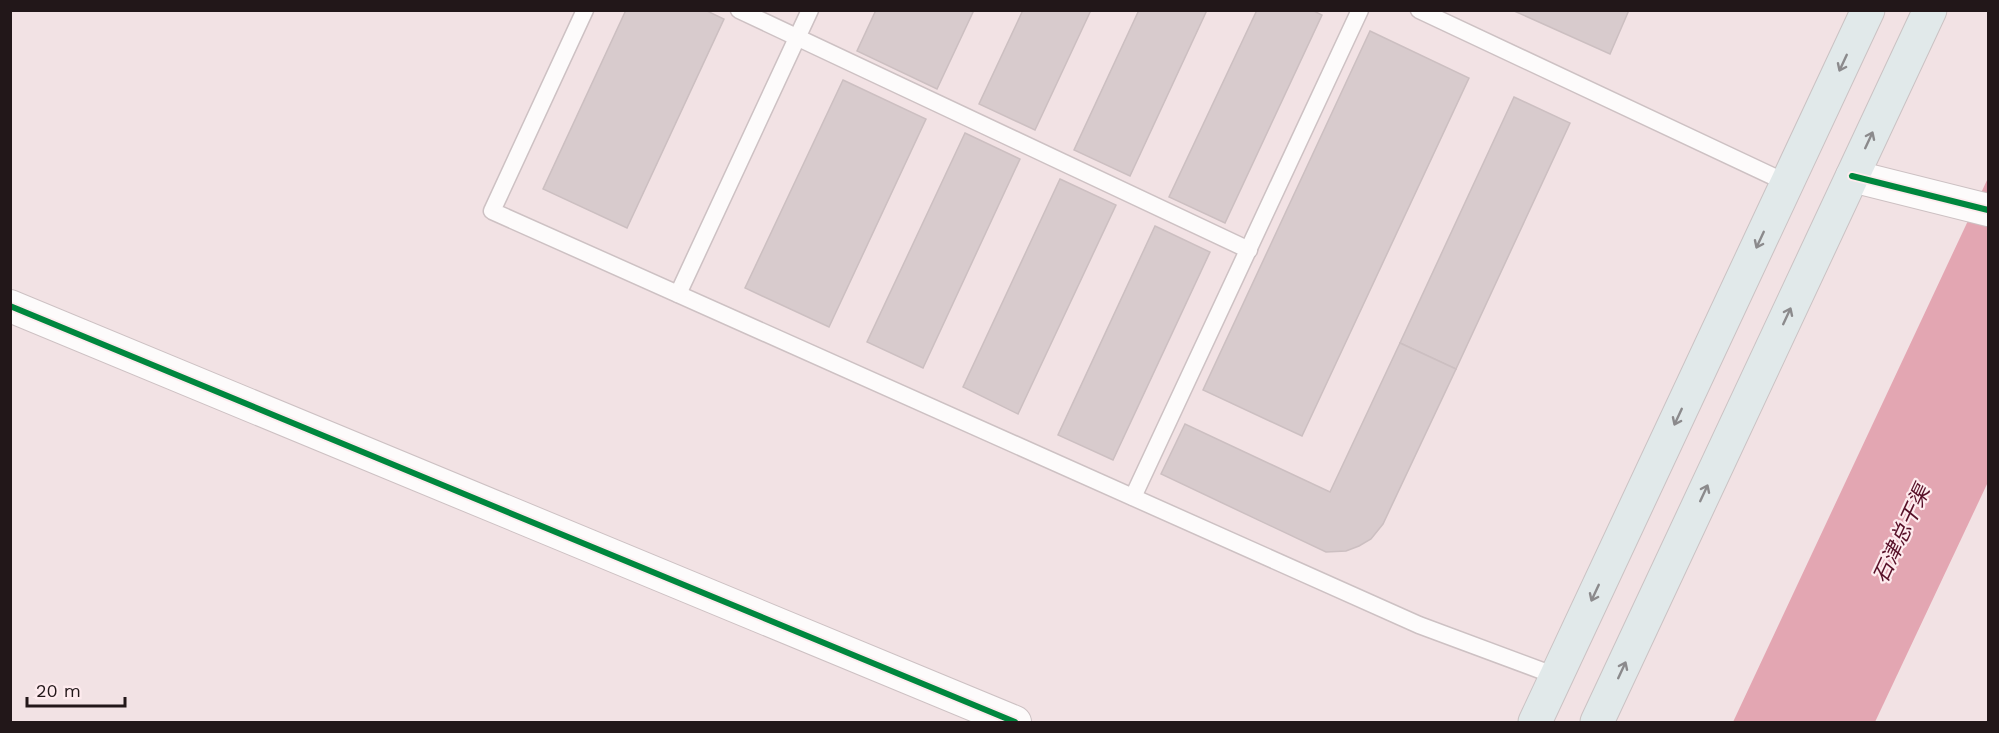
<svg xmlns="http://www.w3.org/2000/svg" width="1999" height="733" viewBox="0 0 1999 733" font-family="'Work Sans','Noto Sans SC',sans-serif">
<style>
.water{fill:#e3a6b2}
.building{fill:#d8cbcd;stroke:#ccbfc1;stroke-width:1.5}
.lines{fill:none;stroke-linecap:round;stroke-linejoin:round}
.service-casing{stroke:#cdc1c3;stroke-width:19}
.minor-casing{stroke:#cdc1c3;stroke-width:34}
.primary-casing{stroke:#cac2c3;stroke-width:35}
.service{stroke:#fdfbfb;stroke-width:16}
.minor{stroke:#fdfbfb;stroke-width:32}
.primary{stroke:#e1e9ea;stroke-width:33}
.cycleway-casing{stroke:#feebee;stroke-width:10}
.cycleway{stroke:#00873e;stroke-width:6}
.oneway{stroke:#8b8a8c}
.labels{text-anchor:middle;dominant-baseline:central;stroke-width:4.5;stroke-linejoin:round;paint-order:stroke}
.water-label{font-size:21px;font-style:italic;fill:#570f27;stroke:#feebee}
</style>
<rect width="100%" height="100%" fill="#f2e2e4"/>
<polygon class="water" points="1988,178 1988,482 1875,722 1733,722"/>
<g class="building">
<polygon points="626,10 705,10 724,19 627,228 543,189"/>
<polygon points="876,10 974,10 937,89 857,51"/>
<polygon points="1023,10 1091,10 1035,130 979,104"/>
<polygon points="1139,10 1207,10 1130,176 1074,150"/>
<polygon points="1257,10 1312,10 1322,15 1225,223 1169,197"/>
<polygon points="1512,10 1629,10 1610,54"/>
<polygon points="1370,31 1469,78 1302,436 1203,390"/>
<polygon points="843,80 926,119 829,327 745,288"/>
<polygon points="1514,97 1570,123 1456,369 1400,343"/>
<polygon points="965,133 1020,159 923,368 867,342"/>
<polygon points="1060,179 1116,205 1018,414 963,387"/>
<polygon points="1155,226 1210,252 1113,460 1058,435"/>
<polygon points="1400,343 1456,369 1383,524 1371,539 1359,546 1346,551 1326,552 1161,474 1185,424 1330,492"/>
</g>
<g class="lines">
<defs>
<g id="service">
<polyline points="585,10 492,211 1419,625 1556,676"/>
<polyline points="739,10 1249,250"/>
<polyline points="1419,10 1787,183"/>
<polyline points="678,294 810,10"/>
<polyline points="1133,497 1360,10"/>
</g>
<g id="minor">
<polyline points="1852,176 1988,210"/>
<polyline points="10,306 1015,722"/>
</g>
<g id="primary">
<polyline points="1535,722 1868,10"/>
<polyline points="1597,722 1930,10"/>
</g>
</defs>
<use href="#service" class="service-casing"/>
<use href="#minor" class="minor-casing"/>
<use href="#primary" class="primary-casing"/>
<use href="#service" class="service"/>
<use href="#minor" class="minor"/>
<use href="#primary" class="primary"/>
<defs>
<g id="cycleway">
<polyline points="1852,176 1988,210"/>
<polyline points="10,306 1015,722"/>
</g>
</defs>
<use href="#cycleway" class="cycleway-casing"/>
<use href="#cycleway" class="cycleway"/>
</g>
<defs><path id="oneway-shaft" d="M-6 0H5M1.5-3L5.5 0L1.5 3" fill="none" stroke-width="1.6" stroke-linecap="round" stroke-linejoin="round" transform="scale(1.5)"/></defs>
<g class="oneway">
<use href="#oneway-shaft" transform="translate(1843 63) rotate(115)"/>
<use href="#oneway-shaft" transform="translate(1869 140) rotate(-65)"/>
<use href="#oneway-shaft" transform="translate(1760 240) rotate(115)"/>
<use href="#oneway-shaft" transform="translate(1787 316) rotate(-65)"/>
<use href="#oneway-shaft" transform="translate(1678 417) rotate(115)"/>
<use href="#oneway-shaft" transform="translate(1704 493) rotate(-65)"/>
<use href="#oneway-shaft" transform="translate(1595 593) rotate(115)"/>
<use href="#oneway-shaft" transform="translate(1622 670) rotate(-65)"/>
</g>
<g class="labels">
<g class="water-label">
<text transform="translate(1901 534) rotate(-65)">石津总干渠</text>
</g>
</g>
<rect width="1999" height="733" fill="none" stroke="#221719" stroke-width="24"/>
<path d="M27 697v9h98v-9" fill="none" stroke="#221719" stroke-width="3"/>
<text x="36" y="697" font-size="18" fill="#221719" stroke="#feebee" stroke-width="4.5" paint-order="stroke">20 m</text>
</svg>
